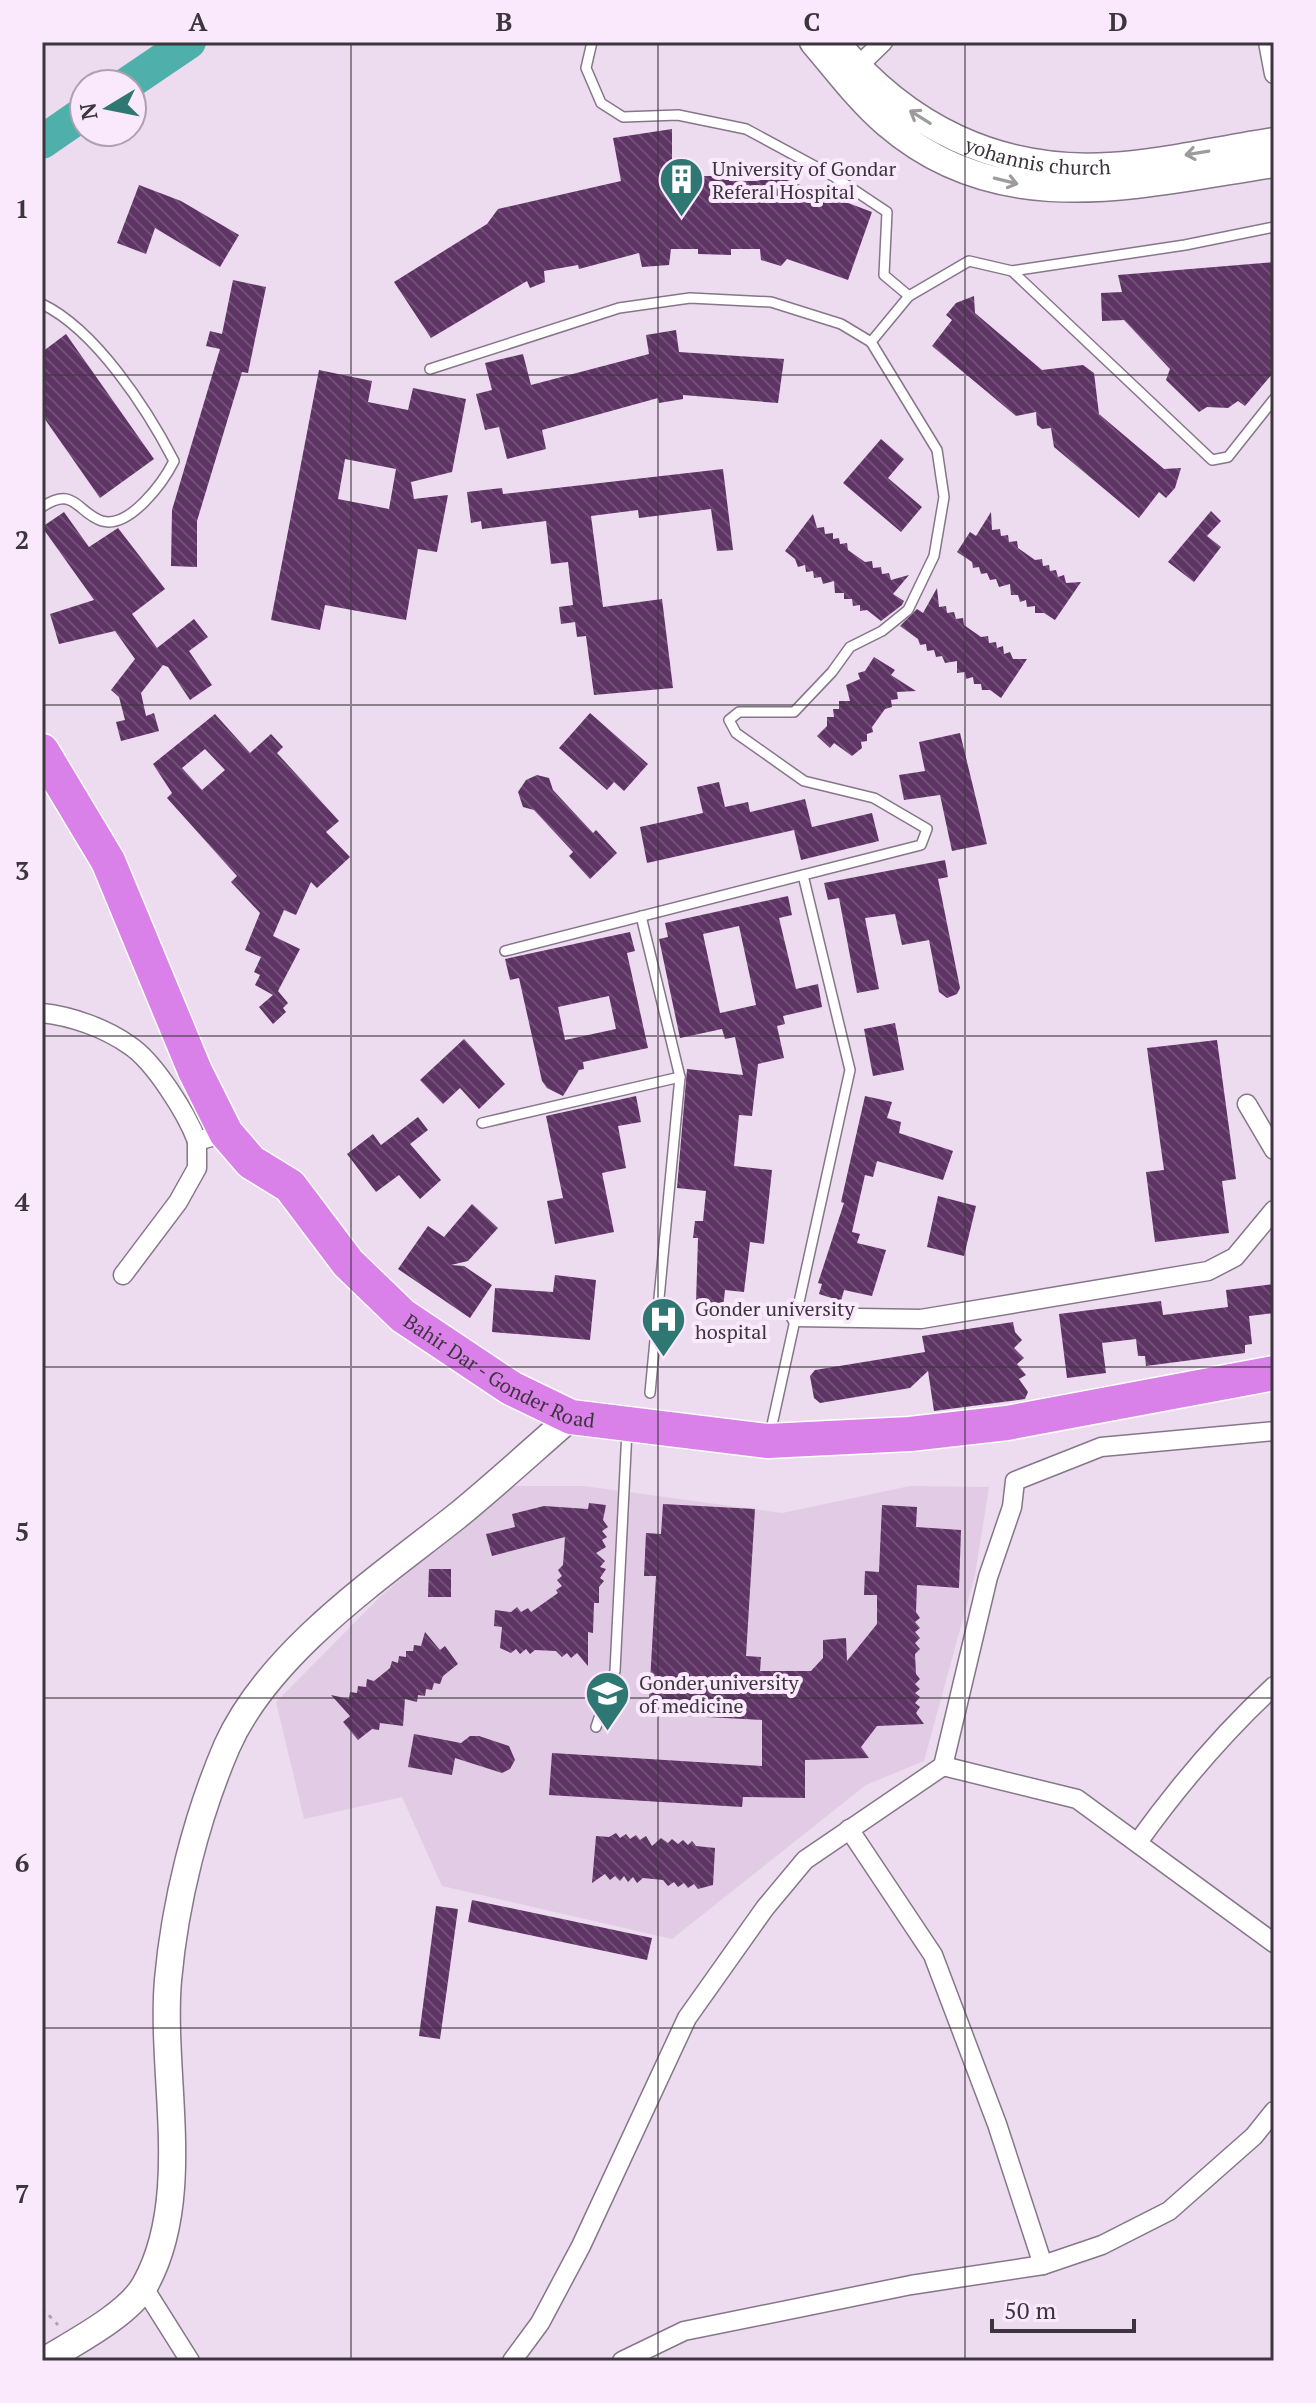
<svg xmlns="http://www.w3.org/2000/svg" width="1316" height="2403" viewBox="0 0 1316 2403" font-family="'PT Serif',serif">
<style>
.built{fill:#e2cce5}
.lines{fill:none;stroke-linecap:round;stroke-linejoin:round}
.river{stroke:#4fb0ab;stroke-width:34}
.building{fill:url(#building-back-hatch);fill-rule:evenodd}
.lane-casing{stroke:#867689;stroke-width:12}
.street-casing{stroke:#867689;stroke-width:21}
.secondary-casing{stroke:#867689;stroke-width:29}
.highway-casing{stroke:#fff;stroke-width:37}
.path{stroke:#b0a2b3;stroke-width:3;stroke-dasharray:4 6;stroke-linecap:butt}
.lane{stroke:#fff;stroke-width:9}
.street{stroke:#fff;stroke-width:18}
.secondary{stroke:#fff;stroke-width:26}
.highway{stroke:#da81e9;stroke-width:34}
.oneway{stroke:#9e9a9e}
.grid{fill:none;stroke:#3c353d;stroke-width:2;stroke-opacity:0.55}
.labels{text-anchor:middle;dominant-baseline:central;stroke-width:8;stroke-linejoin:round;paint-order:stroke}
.street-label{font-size:20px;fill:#3c353d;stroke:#fae8fd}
.poi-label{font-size:20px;fill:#3c353d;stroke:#fae8fd;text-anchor:start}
.neatline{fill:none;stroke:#3c353d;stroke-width:3}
.grid-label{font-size:26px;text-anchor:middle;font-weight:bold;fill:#3c353d}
</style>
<defs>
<pattern id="building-back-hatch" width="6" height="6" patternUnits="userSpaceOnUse" patternTransform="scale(2)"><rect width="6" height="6" fill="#5d3463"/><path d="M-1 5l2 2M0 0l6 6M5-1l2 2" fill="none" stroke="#725077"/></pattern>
</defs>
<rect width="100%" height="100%" fill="#eddbf0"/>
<polygon class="built" points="506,1486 584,1486 782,1513 910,1486 989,1487 975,1575 924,1761 866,1785 672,1939 442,1886 402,1797 304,1819 276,1702 380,1597"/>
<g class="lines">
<g class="river">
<polyline points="127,84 189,42"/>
<polyline points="42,142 84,113"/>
</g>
</g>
<g class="building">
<polygon points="672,129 672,176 729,176 729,181 756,181 779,177 872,212 848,280 787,259 781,266 761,260 760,249 731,249 731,255 698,254 698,249 671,249 669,265 642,267 639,253 579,269 578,265 544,271 545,282 530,288 527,281 431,338 394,282 487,224 498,209 621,181 613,138"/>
<polygon points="139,185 181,201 239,235 220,267 155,228 146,254 117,243"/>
<polygon points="1274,262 1274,372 1245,406 1238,401 1228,408 1207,407 1199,412 1166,380 1170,369 1124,320 1102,321 1101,293 1122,292 1118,275"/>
<polygon points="233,280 266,287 248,373 242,372 197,521 197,567 171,566 172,510 220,349 206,346 210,331 222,334"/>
<polygon points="974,296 975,313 1042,370 1083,365 1094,373 1099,414 1164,469 1181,468 1175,488 1166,498 1159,492 1139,518 1054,447 1051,428 1042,429 1037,425 1036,412 1016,416 932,346 952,320 946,315 956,303"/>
<polygon points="676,330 679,352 784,359 778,403 683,395 683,399 659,403 658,398 542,430 546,449 507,459 499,427 485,430 476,394 492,390 485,363 523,354 531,385 649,354 646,335"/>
<polygon points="66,334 154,459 100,498 42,415 42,352"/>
<path d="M319 370 372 381 368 402 408 410 413 388 466 399 452 472 411 482 414 499 448 495 437 552 418 549 406 620 325 605 320 630 271 620ZM345 459 396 469 389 509 338 499Z"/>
<polygon points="881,439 904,459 888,478 922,507 901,532 843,483"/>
<polygon points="723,469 733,550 717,551 711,509 639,518 638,510 591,516 603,607 662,599 673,688 594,695 586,636 577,637 575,622 561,624 559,607 573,605 568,562 551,564 546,521 482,529 481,521 471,523 467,492 502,488 503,494"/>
<polygon points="1211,511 1221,521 1207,536 1221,547 1194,582 1168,562"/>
<polygon points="64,512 89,547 118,528 165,589 132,614 157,648 194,619 208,637 189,651 212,685 190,700 168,667 163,665 141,693 146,716 154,713 159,731 121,741 116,722 125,720 119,697 111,690 135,659 115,631 59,644 50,614 94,600 42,527"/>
<polygon points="991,512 992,530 1000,529 1001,536 1008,535 1009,542 1017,541 1018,548 1035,560 1042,559 1043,566 1049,565 1050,571 1056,570 1058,577 1064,575 1066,583 1081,582 1055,620 1044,613 1035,613 1035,606 1027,607 1026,600 1020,602 1018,595 1011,595 1010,584 999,587 996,579 990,580 987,573 981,574 979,567 973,568 972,562 957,552 970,532 976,536"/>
<polygon points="813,514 817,528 824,527 825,534 833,533 833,539 839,538 840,544 847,543 848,550 865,562 872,561 873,568 881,567 882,574 889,573 891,580 909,575 893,594 904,601 902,605 881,621 867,610 860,611 860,605 853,606 852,599 844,599 844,593 835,593 834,581 823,584 821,577 814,578 813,571 806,572 805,565 798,567 795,559 785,551"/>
<polygon points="937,588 939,607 946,606 947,613 954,612 956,619 963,618 964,625 981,637 988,636 989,643 996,642 997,648 1003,646 1004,654 1010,652 1013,659 1027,659 1001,698 990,690 982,690 981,684 974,684 973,677 966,679 965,672 957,673 957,661 945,663 942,656 936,657 934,650 927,651 926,644 920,645 918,639 900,626 917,609 923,613"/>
<polygon points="874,657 895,670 891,675 916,691 897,692 898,699 891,700 892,707 885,709 872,727 873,732 867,734 867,741 861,742 862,748 852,756 834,743 830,748 817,736 827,726 827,717 834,717 833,709 839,709 839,701 850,701 846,685 860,679 858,673 865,671"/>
<polygon points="590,713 648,764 624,791 614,782 607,790 559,748"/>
<path d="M215 714 250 753 271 734 283 747 277 753 339 821 326 832 350 857 317 888 311 882 296 915 284 910 273 936 300 949 278 991 288 1003 283 1008 286 1012 273 1024 259 1007 273 995 255 985 260 975 254 972 261 957 245 950 260 913 231 882 237 876 167 798 172 793 153 764ZM205 749 225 770 202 790 182 768Z"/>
<polygon points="960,733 987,844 952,851 940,795 904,800 899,775 925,771 919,742"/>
<polygon points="537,775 549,778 553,790 593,833 596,830 617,853 590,879 569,856 573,852 534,810 523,807 518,792 526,780"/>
<polygon points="719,782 725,807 748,802 750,812 805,799 812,827 872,813 879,841 801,860 794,830 647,863 640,827 703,813 697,787"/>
<polygon points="945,860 948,877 938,879 960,988 957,994 947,998 939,992 929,940 902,945 895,914 865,918 879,989 857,993 839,898 828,900 824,883"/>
<path d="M788 896 792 915 779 918 796 989 818 984 822 1007 783 1016 785 1024 777 1026 784 1058 758 1064 752 1116 739 1115 734 1166 772 1170 764 1244 750 1242 744 1292 725 1290 723 1308 702 1305 696 1303 698 1238H693L695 1221H703L706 1191 677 1188 687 1069 743 1075 735 1037 725 1039 722 1029 680 1038 659 939 668 937 665 923ZM739 926 756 1005 720 1013 703 934Z"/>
<path d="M630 932 635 951 627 953 648 1048 583 1062 584 1069 579 1070 563 1096 547 1088 542 1081 519 978 510 980 505 959ZM609 996 616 1029 565 1040 558 1007Z"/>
<polygon points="895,1023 904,1070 873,1076 864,1029"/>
<polygon points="464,1039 505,1084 479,1109 460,1088 443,1104 420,1080"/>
<polygon points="1217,1040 1236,1179 1222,1181 1229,1233 1155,1242 1146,1172 1164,1170 1147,1048"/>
<polygon points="636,1096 641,1122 618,1126 626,1168 602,1173 614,1232 555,1244 547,1201 563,1198 546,1116"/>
<polygon points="865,1096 892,1102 887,1118 901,1122 899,1133 953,1151 943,1180 877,1161 873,1177 865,1175 852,1232 860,1234 857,1243 886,1250 872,1296 844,1290 841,1301 819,1294 822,1284 818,1283 844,1203 841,1202"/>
<polygon points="418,1117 428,1130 410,1144 441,1180 420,1199 399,1175 376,1192 347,1154 373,1134 381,1145"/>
<polygon points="938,1196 976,1206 964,1256 927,1247"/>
<polygon points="472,1204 498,1228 468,1261 451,1265 464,1266 492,1285 470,1318 398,1269 428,1226 444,1237"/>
<polygon points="555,1275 596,1280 590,1340 492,1332 495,1288 553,1292"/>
<polygon points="1274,1284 1274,1313 1249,1316 1252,1344 1245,1345 1245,1353 1146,1366 1145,1356 1138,1356 1136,1339 1102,1343 1106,1373 1067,1378 1059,1314 1161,1301 1163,1315 1228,1307 1226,1290"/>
<polygon points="1013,1322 1015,1332 1022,1340 1014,1348 1024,1358 1017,1364 1026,1375 1019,1379 1028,1392 1025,1399 934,1411 928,1371 910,1388 820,1403 814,1398 810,1376 815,1370 925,1352 922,1336"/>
<polygon points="589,1503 606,1505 603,1520 608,1527 602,1531 607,1537 602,1540 606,1547 596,1553 605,1561 600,1567 606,1569 600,1578 604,1581 599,1587 599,1603 594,1603 593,1633 588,1632 588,1666 577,1653 571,1658 567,1653 562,1657 556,1651 535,1650 530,1654 526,1649 520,1654 516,1649 511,1653 500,1648 502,1627 494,1626 495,1610 511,1612 517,1607 521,1612 528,1608 531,1612 558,1593 556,1590 562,1586 557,1580 562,1576 558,1570 563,1565 565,1537 492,1556 486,1534 515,1527 512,1514 544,1506 588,1509"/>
<polygon points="663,1504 755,1509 746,1656 761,1657 760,1671 811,1671 823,1658 823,1640 846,1638 847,1661 877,1624 877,1595 864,1595 865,1571 879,1572 882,1505 917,1507 916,1527 961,1530 959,1588 917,1585 916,1612 920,1618 915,1622 920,1628 915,1632 920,1638 915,1643 920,1649 915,1654 916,1674 920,1679 915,1684 920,1689 915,1693 920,1697 915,1703 920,1707 916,1713 924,1724 877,1726 861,1747 869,1758 805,1760 805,1798 743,1797 742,1807 549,1795 552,1753 762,1766 762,1720 669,1715 670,1702 649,1700 656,1576 644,1576 646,1533 661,1534"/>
<polygon points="429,1569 451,1569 451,1597 428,1597"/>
<polygon points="425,1632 440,1650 445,1646 458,1664 443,1676 440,1684 434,1683 432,1690 426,1689 425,1696 418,1695 417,1702 405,1699 403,1726 380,1723 379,1730 372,1729 358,1740 343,1722 350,1716 331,1695 349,1699 350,1692 357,1693 358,1686 366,1687 367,1679 374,1681 390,1668 392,1661 398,1663 399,1656 406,1657 406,1651 413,1651 414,1645 421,1646"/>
<polygon points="414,1734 461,1743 470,1736 479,1736 509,1746 515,1760 510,1769 502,1773 455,1758 452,1775 408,1767"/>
<polygon points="616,1833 620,1838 626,1834 630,1839 636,1835 640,1840 646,1836 652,1846 661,1838 668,1843 672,1839 678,1844 683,1840 688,1845 692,1841 696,1846 715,1848 713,1885 698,1889 694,1884 688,1888 684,1883 678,1887 674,1882 668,1886 663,1880 643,1878 637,1883 633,1877 628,1882 624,1876 620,1881 615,1876 610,1880 605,1874 592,1883 596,1836 609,1837"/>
<polygon points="472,1900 652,1938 647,1960 468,1922"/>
<polygon points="436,1906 458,1909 440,2039 419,2036"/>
</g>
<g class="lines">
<defs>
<g id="lane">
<polyline points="592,42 586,68 601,103 623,117 678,115 746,129 833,176 887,212 884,275 909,296"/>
<polyline points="1012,271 1212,460 1228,457 1274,399"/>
<path d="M42 304C96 330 147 409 174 461 164 481 130 529 102 521 77 513 75 485 42 507"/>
<polyline points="871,342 909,296 969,261 1012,271 1185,245 1274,227"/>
<polyline points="430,369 619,308 690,298 771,302 841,324 871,342 937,450 944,497 934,556 908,610 882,631 850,647 832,672 794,712 739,712 729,720 736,733 804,781 874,798 927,829 921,845 505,951"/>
<polyline points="641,916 680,1077 650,1393"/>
<polyline points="482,1123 680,1077"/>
<polyline points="770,1434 850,1070 803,875"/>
<polyline points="596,1727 615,1671 627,1430"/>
</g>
<g id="street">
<polyline points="1268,42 1274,74"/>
<polyline points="850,74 883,42"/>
<path d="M42 1013C71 1016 105 1028 129 1045 154 1061 187 1114 197 1141L226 1133"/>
<polyline points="1247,1104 1274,1150"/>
<polyline points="123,1275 178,1202 197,1168 197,1141"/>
<polyline points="796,1317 921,1319 1208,1271 1235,1257 1274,1210"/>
<polyline points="943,1766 1077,1799 1274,1943"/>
<polyline points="849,1829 933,1955 997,2124 1043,2265"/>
<path d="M1138 1842C1179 1785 1222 1734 1274 1686"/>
<polyline points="144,2288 190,2361"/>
<polyline points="512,2361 540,2323 581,2246 687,2018 765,1908 805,1860 943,1766 988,1577 1012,1507 1015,1481 1101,1447 1274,1431"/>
<polyline points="622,2361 684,2331 911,2285 1043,2265 1102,2245 1169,2211 1254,2136 1274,2111"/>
</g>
<g id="secondary">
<path d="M813 42C837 70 859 100 887 124 1002 223 1140 184 1274 164"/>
<path id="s1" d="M836 42C906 127 998 173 1110 166 1164 163 1220 149 1274 141"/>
<path d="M44 2361C73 2343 128 2315 145 2285 194 2197 160 2076 168 1980 175 1902 196 1818 227 1746 269 1652 379 1578 457 1516 496 1484 533 1450 571 1417"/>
</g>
<g id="highway">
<path id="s2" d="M42 751 108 861 195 1071 226 1133 251 1162 290 1186 348 1263 403 1316 511 1388 571 1417 768 1441 910 1434 1007 1423 1274 1373"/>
</g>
</defs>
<use href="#lane" class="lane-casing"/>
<use href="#street" class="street-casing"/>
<use href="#secondary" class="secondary-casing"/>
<use href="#highway" class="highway-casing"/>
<polyline class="path" points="42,2308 58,2325"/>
<use href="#lane" class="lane"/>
<use href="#street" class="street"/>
<use href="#secondary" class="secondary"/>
<use href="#highway" class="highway"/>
</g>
<defs><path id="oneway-shaft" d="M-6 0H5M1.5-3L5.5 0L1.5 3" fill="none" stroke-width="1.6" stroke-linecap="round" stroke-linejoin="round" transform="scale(2)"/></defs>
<g class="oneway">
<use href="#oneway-shaft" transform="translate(920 117) rotate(-148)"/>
<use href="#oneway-shaft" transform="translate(1197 153) rotate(171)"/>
<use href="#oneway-shaft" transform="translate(1006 181) rotate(14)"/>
</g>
<path class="grid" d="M351 42V2361M658 42V2361M965 42V2361M42 375H1274M42 705H1274M42 1036H1274M42 1367H1274M42 1698H1274M42 2028H1274"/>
<defs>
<symbol id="building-pin" viewBox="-11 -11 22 30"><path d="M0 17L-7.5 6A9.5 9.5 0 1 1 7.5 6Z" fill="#2e7773" stroke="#fae8fd"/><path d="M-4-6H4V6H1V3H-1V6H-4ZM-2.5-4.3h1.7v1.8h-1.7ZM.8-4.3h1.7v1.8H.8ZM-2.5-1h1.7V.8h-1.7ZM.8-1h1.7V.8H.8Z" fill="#fff"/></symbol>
<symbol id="hospital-pin" viewBox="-11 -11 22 30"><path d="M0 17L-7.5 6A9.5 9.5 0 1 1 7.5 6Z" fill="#2e7773" stroke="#fae8fd"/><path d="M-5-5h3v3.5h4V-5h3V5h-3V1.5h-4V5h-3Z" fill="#fff"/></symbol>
<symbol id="university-pin" viewBox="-11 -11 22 30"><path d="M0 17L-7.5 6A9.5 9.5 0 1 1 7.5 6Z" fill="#2e7773" stroke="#fae8fd"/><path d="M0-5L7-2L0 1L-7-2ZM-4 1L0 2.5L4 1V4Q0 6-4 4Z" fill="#fff"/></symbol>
</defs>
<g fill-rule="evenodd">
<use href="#building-pin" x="656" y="154" width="51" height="69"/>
<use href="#hospital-pin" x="638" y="1294" width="51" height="69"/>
<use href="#university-pin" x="582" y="1668" width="51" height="69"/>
</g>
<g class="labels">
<g class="street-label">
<text stroke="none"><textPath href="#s1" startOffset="240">yohannis church</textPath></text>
<text stroke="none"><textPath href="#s2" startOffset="794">Bahir Dar - Gonder Road</textPath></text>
</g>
<g class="poi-label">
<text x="712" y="168">University of Gondar<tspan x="712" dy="23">Referal Hospital</tspan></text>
<text x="695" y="1308">Gonder university<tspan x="695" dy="23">hospital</tspan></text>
<text x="639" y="1682">Gonder university<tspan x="639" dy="23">of medicine</tspan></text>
</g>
</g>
<rect width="1316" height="2403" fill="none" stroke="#fae8fd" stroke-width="88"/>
<g transform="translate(108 108) rotate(260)"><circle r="38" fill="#fae8fd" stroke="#aea0b0" stroke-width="2"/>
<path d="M0-6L14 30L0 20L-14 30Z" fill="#2e7773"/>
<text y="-12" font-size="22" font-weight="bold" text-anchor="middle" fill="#3c353d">N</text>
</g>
<path d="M992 2319v12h142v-12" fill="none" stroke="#3c353d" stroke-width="4"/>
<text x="1004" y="2319" font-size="24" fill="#3c353d" stroke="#fae8fd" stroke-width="6" paint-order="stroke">50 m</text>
<rect x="44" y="44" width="1228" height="2315" class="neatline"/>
<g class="grid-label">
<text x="198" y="31">A</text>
<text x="504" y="31">B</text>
<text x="812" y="31">C</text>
<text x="1118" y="31">D</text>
<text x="22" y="218">1</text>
<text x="22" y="549">2</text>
<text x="22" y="880">3</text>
<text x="22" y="1211">4</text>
<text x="22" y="1541">5</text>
<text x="22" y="1872">6</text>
<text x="22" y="2203">7</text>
</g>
</svg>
